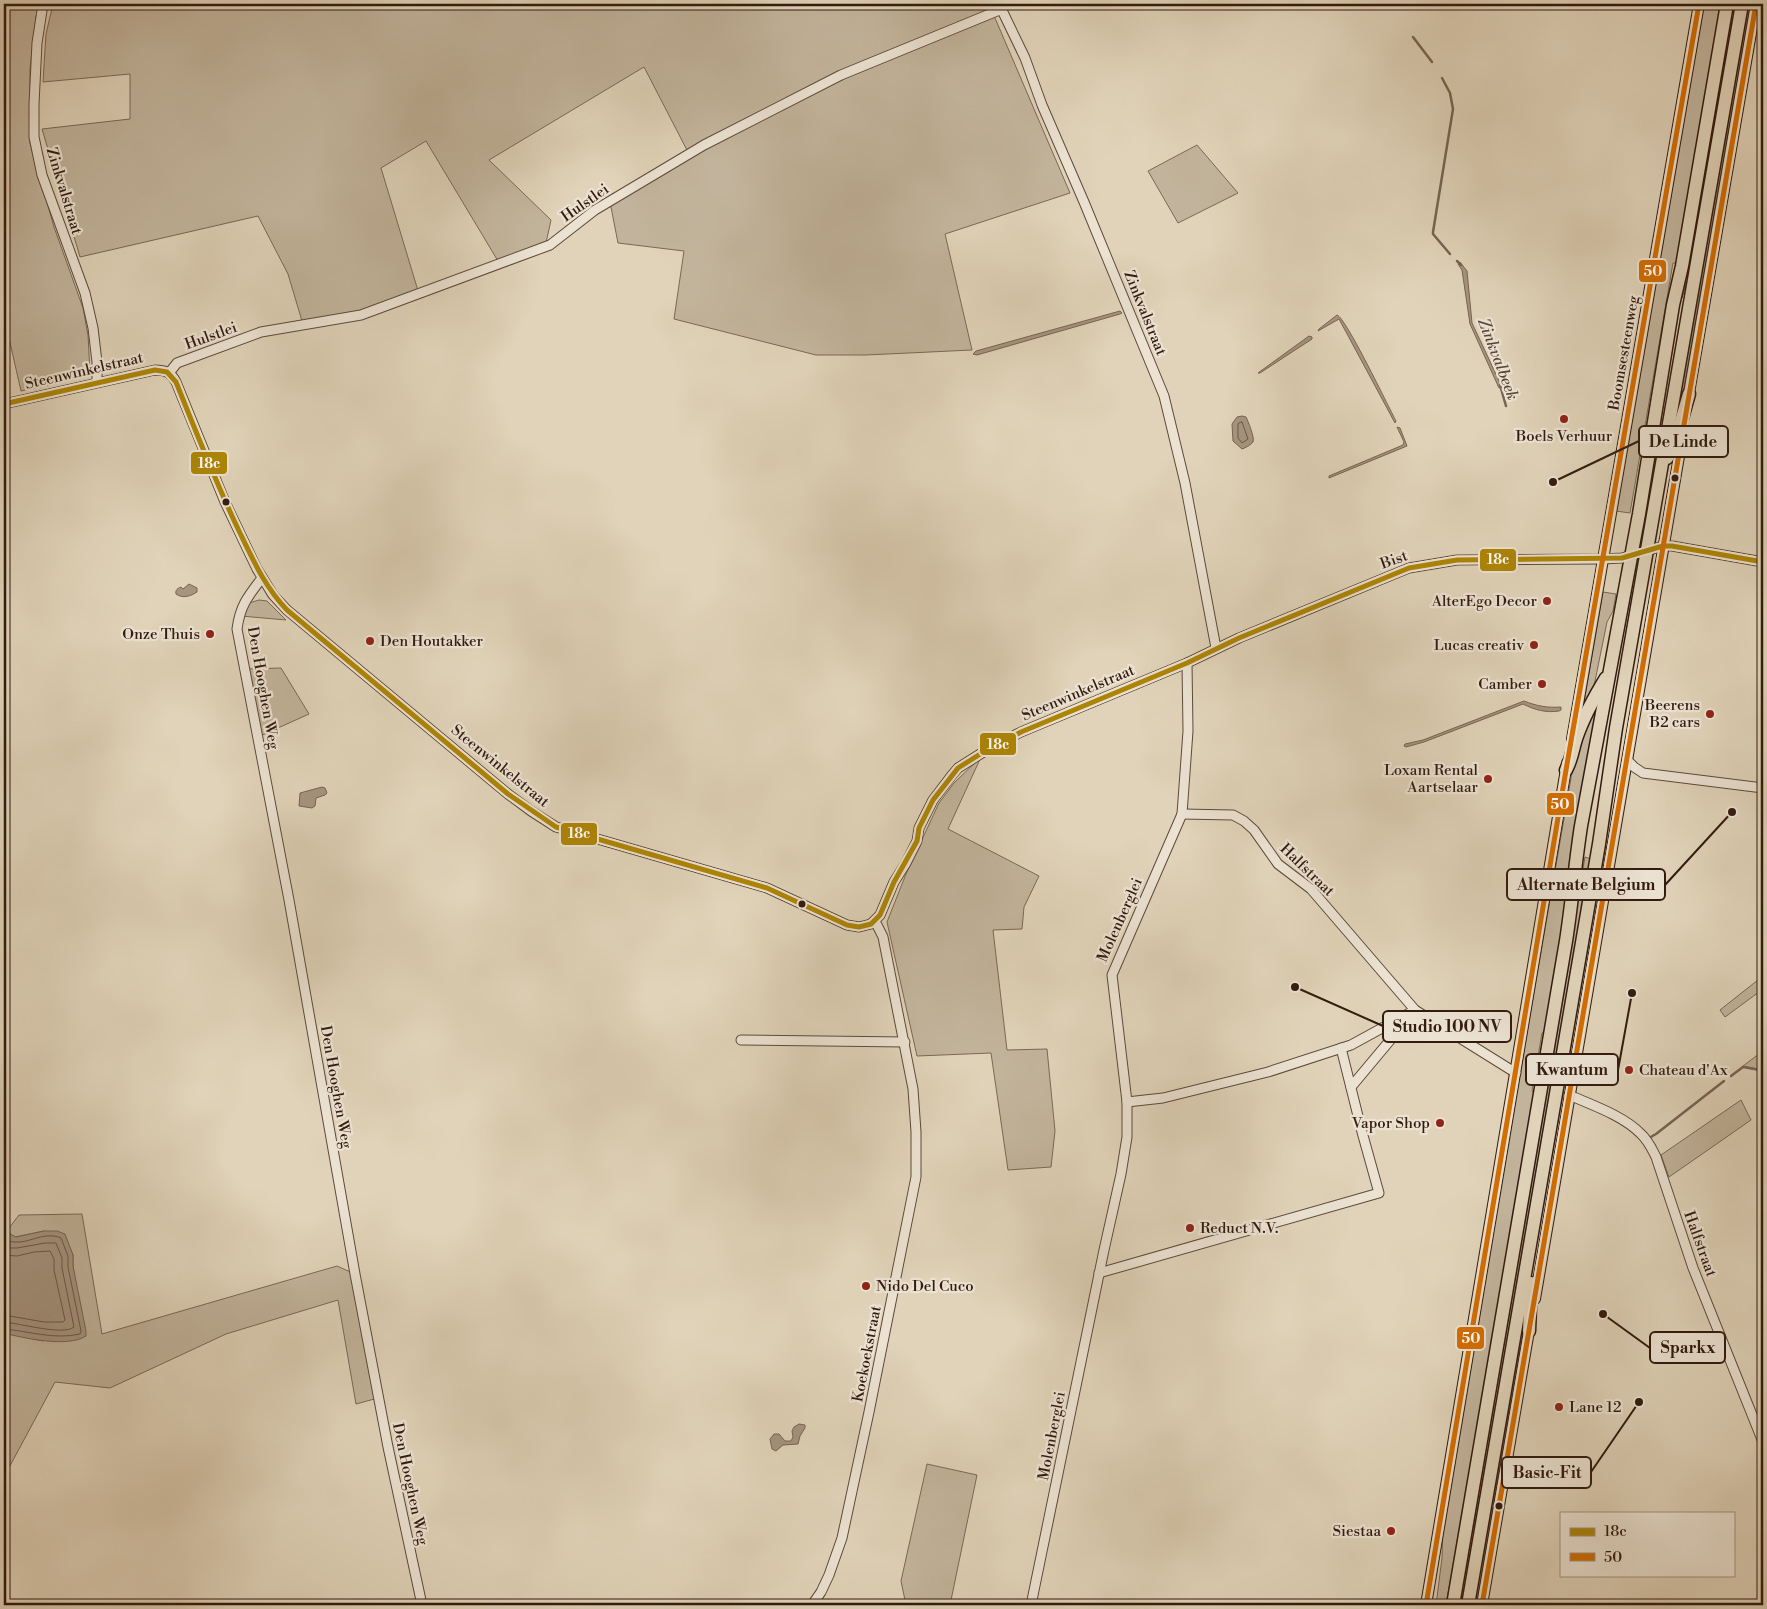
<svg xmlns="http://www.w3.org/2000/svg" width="1767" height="1609" viewBox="0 0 1767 1609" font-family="'Libre Bodoni',serif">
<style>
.green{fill:#c2b49c;stroke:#7a6856}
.water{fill:#a5947f;stroke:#776452}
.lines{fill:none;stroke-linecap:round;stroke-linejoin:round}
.shore{stroke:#6c5847;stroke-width:1}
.stream{stroke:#776452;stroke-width:2.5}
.minor-casing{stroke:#5e493a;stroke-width:11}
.major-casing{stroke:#321b0f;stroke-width:12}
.highway-casing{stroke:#321b0f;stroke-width:15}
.minor{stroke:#ebe2d2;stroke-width:9}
.major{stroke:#e0d3b9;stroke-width:10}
.highway{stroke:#e0d3b9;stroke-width:12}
.bus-1-casing{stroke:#ebe2d2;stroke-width:9}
.bus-2-casing{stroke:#ebe2d2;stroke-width:9}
.bus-1{stroke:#ad8506;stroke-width:5}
.bus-2{stroke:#d36e02;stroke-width:5}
.poi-dot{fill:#8f2418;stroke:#ebe2d2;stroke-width:2}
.bus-dot{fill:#321b0f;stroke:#ebe2d2;stroke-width:2}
.labels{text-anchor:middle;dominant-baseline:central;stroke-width:4.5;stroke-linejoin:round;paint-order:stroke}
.street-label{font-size:15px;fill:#321b0f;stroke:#ebe2d2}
.poi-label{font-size:15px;fill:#321b0f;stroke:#ebe2d2;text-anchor:end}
.water-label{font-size:16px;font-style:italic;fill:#5a4536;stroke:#ebe2d2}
.leader{fill:none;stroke:#321b0f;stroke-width:2}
.callout-dot{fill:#321b0f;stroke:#ebe2d2;stroke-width:2}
.callout{fill:#ebe2d2;stroke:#321b0f;stroke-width:2}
.callout-label{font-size:16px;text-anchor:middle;font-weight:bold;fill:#321b0f}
.line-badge{stroke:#ebe2d2;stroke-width:2}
.badge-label{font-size:14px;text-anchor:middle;font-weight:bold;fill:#fff}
</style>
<rect width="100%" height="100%" fill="#e0d3b9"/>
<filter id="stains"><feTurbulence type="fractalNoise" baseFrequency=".004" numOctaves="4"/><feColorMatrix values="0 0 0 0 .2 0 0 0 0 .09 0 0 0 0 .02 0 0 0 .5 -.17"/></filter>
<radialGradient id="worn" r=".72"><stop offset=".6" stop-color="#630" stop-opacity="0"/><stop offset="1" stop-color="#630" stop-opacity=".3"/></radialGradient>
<g class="green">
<polygon points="4,4 40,4 36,16 30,69 30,143 54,227 83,308 88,335 90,372 88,376 21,391 4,316"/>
<polygon points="53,4 989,4 1070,193 945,234 972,350 866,355 816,355 674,319 684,251 618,243 610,202 689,154 644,67 489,160 551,220 546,243 498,261 426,141 381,168 419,294 361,315 302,321 288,274 258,216 80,257 42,129 130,119 130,74 43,82 46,34"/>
<polygon points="1704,4 1722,4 1678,263 1673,263 1630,513 1616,511"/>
<polygon points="1732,4 1737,4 1694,259 1682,298"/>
<polygon points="1747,4 1750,4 1677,427 1675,427"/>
<polygon points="1197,145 1238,193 1178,223 1148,171"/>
<polygon points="1603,592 1616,594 1613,611 1607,622 1594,686 1583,708"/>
<polygon points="259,600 267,601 286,620 241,616 249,603"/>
<polygon points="281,668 309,714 258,737 245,669"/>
<polygon points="1596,707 1546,1031 1542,1033 1532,1091 1535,1094 1446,1605 1436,1605 1442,1558 1443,1521 1576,749"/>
<polygon points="981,757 948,829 1039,876 1024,907 1022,929 993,930 1007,1050 1047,1049 1055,1131 1051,1167 1008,1170 991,1053 917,1056 887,922 906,874 939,803 954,783"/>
<polygon points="1585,857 1591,859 1463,1605 1458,1605"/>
<polygon points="1763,976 1763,989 1725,1017 1720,1010"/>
<polygon points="1763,1051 1763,1070 1743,1066"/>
<polygon points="1741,1100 1751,1120 1669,1177 1661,1155"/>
<polygon points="82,1214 102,1334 337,1266 355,1274 378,1398 356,1404 338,1300 226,1334 110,1388 55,1382 4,1477 4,1333 43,1341 75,1279 73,1266 73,1255 68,1244 44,1231 15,1237 10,1234 9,1228 19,1215"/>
<polygon points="1520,1328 1523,1329 1476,1605 1473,1605"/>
<polygon points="927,1464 977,1475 950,1605 906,1605 901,1581"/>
</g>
<g class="water">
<polygon points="1460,262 1467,271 1472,323 1502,387 1499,388 1470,324 1462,270 1458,264"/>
<polygon points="1120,311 1122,313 1120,314 977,355 973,354 976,351"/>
<path d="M1337 315C1346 318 1388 406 1396 421L1395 423 1339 319 1318 331 1319 329Z"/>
<polygon points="1309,336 1312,337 1312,339 1260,373 1258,373"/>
<path d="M1242 416 1246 417C1248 421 1255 438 1253 442 1251 445 1245 448 1242 449L1233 441 1232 424 1237 417Z"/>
<polygon points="1397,427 1400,428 1407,446 1329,478 1329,476 1403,445 1404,442"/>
<path d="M189 584 197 588V592C191 596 183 599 176 594 175 590 178 588 181 587L183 589Z"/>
<path d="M1524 701C1537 706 1547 708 1561 707V710L1559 711C1546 713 1535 710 1523 704L1424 742 1406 747 1404 746 1405 744 1423 740Z"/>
<polygon points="322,787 325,788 327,793 325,795 316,798 315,806 312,808 299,806 300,793"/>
<path d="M44 1231H57L65 1234 73 1255V1266L86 1331V1336C68 1348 23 1338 4 1333V1238L10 1234 16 1237Z"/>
<polygon points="799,1424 805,1425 805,1428 800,1436 798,1444 783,1445 776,1451 772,1449 770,1439 774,1434 779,1434 785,1441 791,1441 793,1437 792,1431 794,1427"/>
</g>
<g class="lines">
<g class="shore">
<polygon points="1242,422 1248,439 1242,443 1238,438 1238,424"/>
<path d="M4 1241C9 1241 11 1242 16 1242 30 1243 45 1231 61 1238L68 1256V1267L81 1331 80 1334C54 1340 29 1331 4 1329"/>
<path d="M4 1248H17L45 1243H56L62 1258V1268L74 1327C63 1336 19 1323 4 1322"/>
<polyline points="4,1255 17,1256 34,1252 50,1251 54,1259 54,1270 65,1320 63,1322 44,1322 4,1315"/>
</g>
<g class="stream">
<polyline points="1413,37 1432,62"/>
<polyline points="1442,78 1450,93 1453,109 1433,232 1433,234 1450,254"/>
<polyline points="1457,261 1461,265"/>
<polyline points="1500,385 1506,406"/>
<polyline points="1731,1076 1743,1067 1760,1070"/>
<polyline points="1649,1138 1656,1134 1724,1081"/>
</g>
<defs>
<g id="minor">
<polyline points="43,4 37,43 34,104 34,137 42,175 85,293 93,328 97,362 97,382"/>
<polyline points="999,4 1025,58 1042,105 1084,202 1164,396 1185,483 1216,648"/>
<polyline points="169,373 177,363 261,332 361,315 550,245 595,210 704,145 841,75 1002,9"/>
<path d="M4 404 155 370C165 370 171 372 176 382L225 502 257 569 273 595 287 610 508 794 531 811 556 827 767 888 847 925 859 927 871 924 880 915 894 882 906 863 917 841 919 828 933 800 952 775 958 768 985 751 1021 732 1187 663 1239 638 1409 568 1457 560 1603 559 1622 558 1663 546H1672L1763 562"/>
<path d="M262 578C248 596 240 606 237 629L289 900 355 1274 388 1447 422 1605"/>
<polyline points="1627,760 1634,767 1643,773 1763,788"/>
<polyline points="1182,814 1233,815 1244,821 1254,830 1278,864 1311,889 1415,1010 1516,1073"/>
<polyline points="741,1040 905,1042"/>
<polyline points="1351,1087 1412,1014"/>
<path d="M1569 1095C1592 1105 1624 1116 1641 1134 1648 1140 1652 1149 1656 1157L1693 1268 1763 1442"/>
<polyline points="1127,1102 1163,1098 1268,1072 1351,1045 1415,1010"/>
<polyline points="1099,1273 1379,1193 1362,1132 1341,1048"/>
<polyline points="812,1605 821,1592 829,1575 842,1538 869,1412 916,1177 916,1132 913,1089 883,937 875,921"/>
<polyline points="1031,1605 1104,1250 1121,1174 1127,1137 1127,1102 1112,975 1182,814 1188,731 1187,663"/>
</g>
<g id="major">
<polyline points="1688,399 1756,4"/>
<polyline points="1572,739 1699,4"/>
<polyline points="1535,1299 1683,433"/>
<polyline points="1426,1605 1567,763"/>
<polyline points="1482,1605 1530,1325"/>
</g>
<g id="highway">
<polyline points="1667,458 1674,446 1689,394"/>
<path d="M1566 770C1572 759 1573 747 1577 736 1584 716 1595 696 1606 678"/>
<polyline points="1529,1331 1531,1283"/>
<path d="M1453 1605 1566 941C1572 903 1575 864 1581 826L1639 514 1673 305 1682 266 1727 4"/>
<polyline points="1468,1605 1599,844 1616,728 1742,4"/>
</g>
</defs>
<use href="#minor" class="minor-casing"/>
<use href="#major" class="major-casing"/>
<use href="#highway" class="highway-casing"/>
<use href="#minor" class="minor"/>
<use href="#major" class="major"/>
<use href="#highway" class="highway"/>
<defs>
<path id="bus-1" d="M4 404 155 370 167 372 176 382C196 432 216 483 239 531 253 560 265 587 287 610L508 794 556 827 767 888 847 925 859 927 871 924 880 915 894 882 917 841 919 828 933 800 958 768 985 751 1021 732 1187 663 1239 638 1409 568 1457 560 1622 558 1663 546H1672L1763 562"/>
<g id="bus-2">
<polyline points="1426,1605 1566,770 1699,4"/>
<polyline points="1482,1605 1756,4"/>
</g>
</defs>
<use href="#bus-1" class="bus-1-casing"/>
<use href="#bus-2" class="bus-2-casing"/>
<use href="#bus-1" class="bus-1"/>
<use href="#bus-2" class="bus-2"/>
</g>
<g class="poi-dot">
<circle cx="1564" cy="419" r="5"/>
<circle cx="1547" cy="601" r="5"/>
<circle cx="210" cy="634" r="5"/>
<circle cx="370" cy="641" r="5"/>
<circle cx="1534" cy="645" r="5"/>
<circle cx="1542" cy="684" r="5"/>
<circle cx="1710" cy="714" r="5"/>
<circle cx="1488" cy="779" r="5"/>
<circle cx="1629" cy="1070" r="5"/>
<circle cx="1440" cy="1123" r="5"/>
<circle cx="1190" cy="1228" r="5"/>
<circle cx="866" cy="1286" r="5"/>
<circle cx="1559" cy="1407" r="5"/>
<circle cx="1391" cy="1531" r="5"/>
</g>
<g class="bus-dot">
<circle cx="1675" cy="478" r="4.5"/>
<circle cx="226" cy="502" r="4.5"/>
<circle cx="802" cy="904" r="4.5"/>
<circle cx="1499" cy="1506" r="4.5"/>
</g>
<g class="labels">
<g class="street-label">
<text transform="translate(64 191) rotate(73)">Zinkvalstraat</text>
<text transform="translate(585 203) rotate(-35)">Hulstlei</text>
<text transform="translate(1145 313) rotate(68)">Zinkvalstraat</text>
<text transform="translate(211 336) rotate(-20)">Hulstlei</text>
<text transform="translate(1624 353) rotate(-80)">Boomsesteenweg</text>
<text transform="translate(84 371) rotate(-13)">Steenwinkelstraat</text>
<text transform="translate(1394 560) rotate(-20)">Bist</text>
<text transform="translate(263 688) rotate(80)">Den Hooghen Weg</text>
<text transform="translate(1078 693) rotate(-23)">Steenwinkelstraat</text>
<text transform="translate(500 766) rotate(39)">Steenwinkelstraat</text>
<text transform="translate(1307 870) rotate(44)">Halfstraat</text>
<text transform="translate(1120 920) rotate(-66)">Molenberglei</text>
<text transform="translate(336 1087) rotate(80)">Den Hooghen Weg</text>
<text transform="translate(1700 1244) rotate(70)">Halfstraat</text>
<text transform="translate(867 1354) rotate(-79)">Koekoekstraat</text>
<text transform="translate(1052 1436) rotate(-79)">Molenberglei</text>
<text transform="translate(410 1484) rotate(78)">Den Hooghen Weg</text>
</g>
<g class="poi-label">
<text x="1564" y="436" text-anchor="middle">Boels Verhuur</text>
<text x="1537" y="601">AlterEgo Decor</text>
<text x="200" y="634">Onze Thuis</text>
<text x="380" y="641" text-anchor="start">Den Houtakker</text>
<text x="1524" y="645">Lucas creativ</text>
<text x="1532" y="684">Camber</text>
<text x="1700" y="705">Beerens<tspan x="1700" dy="17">B2 cars</tspan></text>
<text x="1478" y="770">Loxam Rental<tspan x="1478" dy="17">Aartselaar</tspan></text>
<text x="1639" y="1070" text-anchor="start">Chateau d'Ax</text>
<text x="1430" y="1123">Vapor Shop</text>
<text x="1200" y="1228" text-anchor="start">Reduct N.V.</text>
<text x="876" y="1286" text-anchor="start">Nido Del Cuco</text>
<text x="1569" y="1407" text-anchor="start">Lane 12</text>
<text x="1381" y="1531">Siestaa</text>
</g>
<g class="water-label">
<text transform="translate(1498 359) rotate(69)">Zinkvalbeek</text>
</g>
</g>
<path class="leader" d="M1553 482L1639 441M1732 812L1665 885M1295 987L1383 1026M1632 993L1618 1070M1603 1314L1650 1348M1639 1402L1591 1472"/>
<g class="callout-dot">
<circle cx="1553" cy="482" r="5"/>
<circle cx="1732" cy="812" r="5"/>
<circle cx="1295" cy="987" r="5"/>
<circle cx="1632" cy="993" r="5"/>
<circle cx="1603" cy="1314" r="5"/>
<circle cx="1639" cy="1402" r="5"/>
</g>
<g class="callout">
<rect x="1639" y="426" width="89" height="31" rx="5"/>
<rect x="1507" y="869" width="158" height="31" rx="5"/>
<rect x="1383" y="1011" width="128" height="31" rx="5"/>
<rect x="1526" y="1054" width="92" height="31" rx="5"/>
<rect x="1650" y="1332" width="75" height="31" rx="5"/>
<rect x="1502" y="1457" width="89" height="31" rx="5"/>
</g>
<g class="callout-label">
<text x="1683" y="447">De Linde</text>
<text x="1586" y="890">Alternate Belgium</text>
<text x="1447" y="1032">Studio 100 NV</text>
<text x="1572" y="1075">Kwantum</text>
<text x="1688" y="1353">Sparkx</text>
<text x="1547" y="1478">Basic-Fit</text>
</g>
<g class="line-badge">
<rect x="1638" y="259" width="29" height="24" rx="5" fill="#d36e02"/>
<rect x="190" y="451" width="38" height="24" rx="5" fill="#ad8506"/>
<rect x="1479" y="548" width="38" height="24" rx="5" fill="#ad8506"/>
<rect x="979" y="732" width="38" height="24" rx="5" fill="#ad8506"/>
<rect x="1546" y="792" width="29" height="24" rx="5" fill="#d36e02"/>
<rect x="560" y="822" width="38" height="24" rx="5" fill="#ad8506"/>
<rect x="1456" y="1326" width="29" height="24" rx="5" fill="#d36e02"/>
</g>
<g class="badge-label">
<text x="1653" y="276">50</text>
<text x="209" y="468">18c</text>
<text x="1498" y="564">18c</text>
<text x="998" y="749">18c</text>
<text x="1560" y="809">50</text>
<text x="579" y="838">18c</text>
<text x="1471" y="1343">50</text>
</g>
<rect width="1767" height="1609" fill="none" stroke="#e0d3b9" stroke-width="20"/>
<rect x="5" y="5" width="1757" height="1599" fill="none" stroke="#321b0f" stroke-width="2.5"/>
<rect x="10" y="10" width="1747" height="1589" fill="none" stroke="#321b0f"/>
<rect x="1560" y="1512" width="175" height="65" fill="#ebe2d2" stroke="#a19284"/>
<rect x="1570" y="1528" width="25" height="8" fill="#ad8506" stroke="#a19284"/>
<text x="1604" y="1536" font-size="15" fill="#321b0f">18c</text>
<rect x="1570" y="1553" width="25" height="8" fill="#d36e02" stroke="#a19284"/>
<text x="1604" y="1562" font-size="15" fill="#321b0f">50</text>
<rect width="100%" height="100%" filter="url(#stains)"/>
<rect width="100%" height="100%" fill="url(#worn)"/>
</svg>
